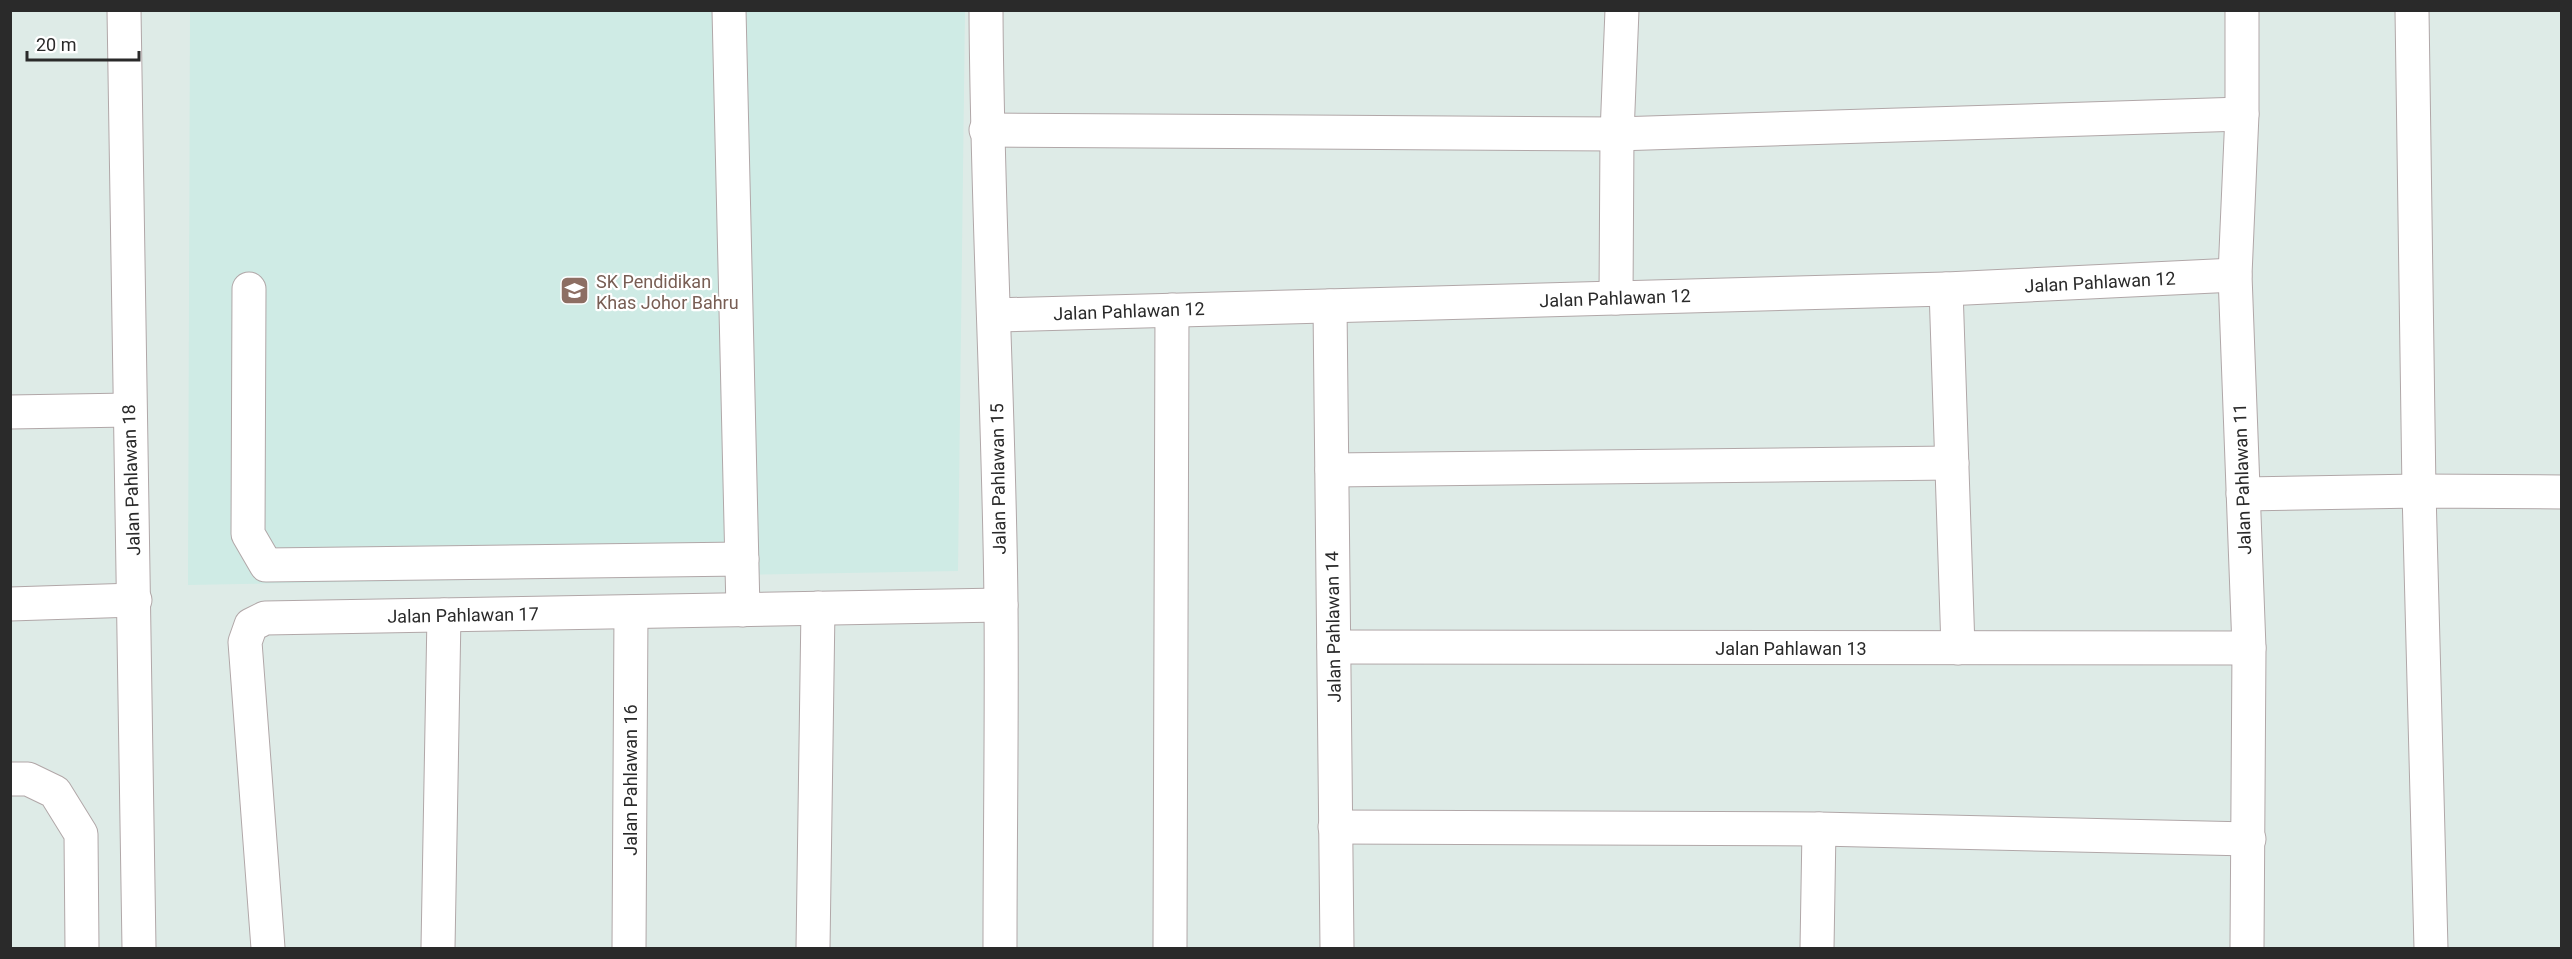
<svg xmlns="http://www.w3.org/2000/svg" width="2572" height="959" viewBox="0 0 2572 959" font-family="Roboto,sans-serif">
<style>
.education{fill:#cfebe5}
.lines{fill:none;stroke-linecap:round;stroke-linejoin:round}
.minor-casing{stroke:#b1a7a8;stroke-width:35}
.minor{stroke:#fff;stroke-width:33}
.labels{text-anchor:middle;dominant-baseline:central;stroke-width:4.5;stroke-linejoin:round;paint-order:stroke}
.education-label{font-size:18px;fill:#785e54;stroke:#fff;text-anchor:start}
.street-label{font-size:18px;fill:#2a2a2a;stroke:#fff}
</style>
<rect width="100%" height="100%" fill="#deebe7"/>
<polygon class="education" points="190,11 965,11 958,571 188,585"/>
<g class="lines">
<defs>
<g id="minor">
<polyline points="124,10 139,948"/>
<polyline points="729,10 743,610"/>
<path d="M986 10C987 209 999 406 1001 604 1002 719 1000 834 1000 948"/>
<polyline points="2242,10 2242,114 2235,275 2249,648 2247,948"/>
<polyline points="2412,10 2419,491 2431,948"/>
<polyline points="986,130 1617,134 2242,114"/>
<polyline points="249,289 248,534 266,565 742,559"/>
<polyline points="1946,289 1958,648"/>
<polyline points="1616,298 1617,134 1622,10"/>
<polyline points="1330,306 1337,948"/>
<polyline points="995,315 1946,289 2235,275"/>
<polyline points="10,412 129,410"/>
<polyline points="1332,470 1952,463"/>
<polyline points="2243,494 2419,491 2562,492"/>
<polyline points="10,604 135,600"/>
<polyline points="1334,647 2249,648"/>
<polyline points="10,779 28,779 55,792 81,834 82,948"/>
<polyline points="1335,827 1819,829 2249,839"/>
<polyline points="268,948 245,642 251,625 265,618 1001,605"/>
<polyline points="438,948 444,615"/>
<polyline points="629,948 631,612"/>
<polyline points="813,948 818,608"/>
<polyline points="1170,948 1172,310"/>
<polyline points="1817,948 1819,829"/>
</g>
</defs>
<use href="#minor" class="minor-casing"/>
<use href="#minor" class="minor"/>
</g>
<defs>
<symbol id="school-square" viewBox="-11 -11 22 22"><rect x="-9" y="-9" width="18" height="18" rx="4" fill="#8d6e63" stroke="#fff"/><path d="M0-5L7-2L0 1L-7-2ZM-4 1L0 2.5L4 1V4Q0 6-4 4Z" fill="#fff"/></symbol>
</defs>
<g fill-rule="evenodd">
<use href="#school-square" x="558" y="274" width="33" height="33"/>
</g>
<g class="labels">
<g class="education-label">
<text x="596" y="281">SK Pendidikan<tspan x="596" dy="21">Khas Johor Bahru</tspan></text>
</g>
<g class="street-label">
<text transform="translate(2100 282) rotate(-3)">Jalan Pahlawan 12</text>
<text transform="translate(1615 298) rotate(-2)">Jalan Pahlawan 12</text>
<text transform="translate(1129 311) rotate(-2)">Jalan Pahlawan 12</text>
<text transform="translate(998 479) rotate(-91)">Jalan Pahlawan 15</text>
<text transform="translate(2242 479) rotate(-92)">Jalan Pahlawan 11</text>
<text transform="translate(131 480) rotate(-92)">Jalan Pahlawan 18</text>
<text transform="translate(463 615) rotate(-1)">Jalan Pahlawan 17</text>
<text transform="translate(1333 627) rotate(-91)">Jalan Pahlawan 14</text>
<text x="1791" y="648">Jalan Pahlawan 13</text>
<text transform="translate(630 780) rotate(-90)">Jalan Pahlawan 16</text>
</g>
</g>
<rect width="2572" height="959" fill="none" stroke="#2a2a2a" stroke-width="24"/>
<path d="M27 51v9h112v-9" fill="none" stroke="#2a2a2a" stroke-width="3"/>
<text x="36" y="51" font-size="18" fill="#2a2a2a" stroke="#ffffff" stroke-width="4.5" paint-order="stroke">20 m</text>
</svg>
